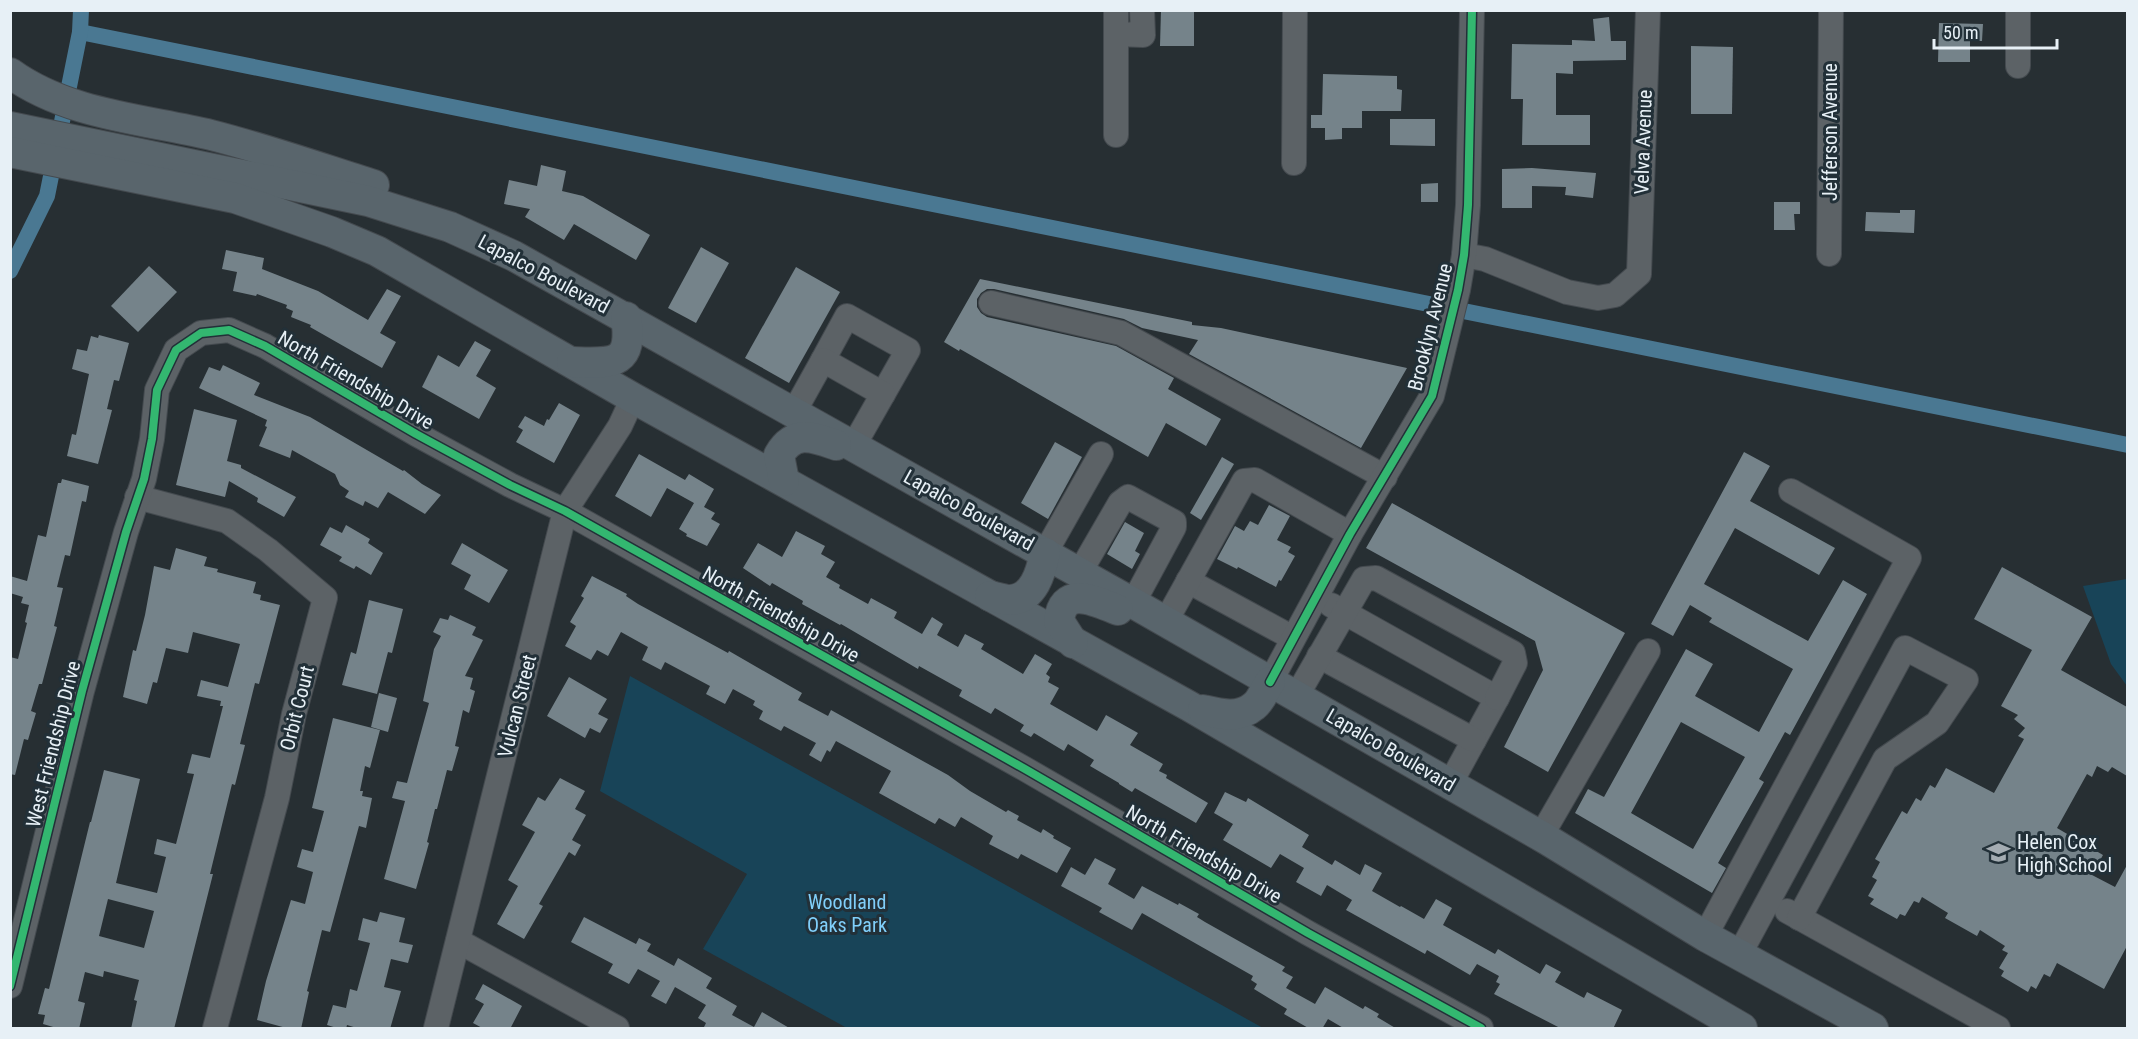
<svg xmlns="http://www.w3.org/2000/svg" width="2138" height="1039" viewBox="0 0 2138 1039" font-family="'Roboto Condensed',sans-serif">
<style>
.green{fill:#184458}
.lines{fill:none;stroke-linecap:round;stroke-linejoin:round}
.canal{stroke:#4a7892;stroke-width:16}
.building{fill:#75838a;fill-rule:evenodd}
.minor-casing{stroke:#444a4f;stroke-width:26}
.major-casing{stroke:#444a4f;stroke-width:32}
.minor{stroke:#5c6266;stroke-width:24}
.major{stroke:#59656c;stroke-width:30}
.cycleway-casing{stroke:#223038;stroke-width:11}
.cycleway{stroke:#33b770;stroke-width:8}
.labels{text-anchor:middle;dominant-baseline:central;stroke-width:6;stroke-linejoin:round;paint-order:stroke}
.street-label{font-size:20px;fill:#e7f0f6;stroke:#223038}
.poi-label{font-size:20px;fill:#e7f0f6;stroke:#223038;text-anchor:start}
.park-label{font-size:20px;fill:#80cffa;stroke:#223038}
</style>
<rect width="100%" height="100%" fill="#272f33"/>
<g class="green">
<polygon points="2127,579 2128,579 2127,686 2111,664 2083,586"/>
<polygon points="630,676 1263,1028 847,1028 703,949 747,874 600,791"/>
</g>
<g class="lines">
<g class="canal">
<polyline points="80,32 2128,445"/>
<polyline points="10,271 47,196 80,32 81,10"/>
</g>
</g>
<g class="building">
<polygon points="1161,10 1194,10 1194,46 1160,46"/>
<polygon points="1609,17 1611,41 1626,41 1626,60 1573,61 1573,74 1556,73 1556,115 1590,115 1590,145 1522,145 1523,99 1511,99 1512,44 1572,45 1572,40 1595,41 1593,19"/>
<polygon points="1939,23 1983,24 1982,41 1970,41 1970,62 1938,62"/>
<polygon points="1691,46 1733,47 1732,114 1691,114"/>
<polygon points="1323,74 1397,76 1397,89 1402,90 1401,111 1362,111 1362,128 1342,128 1342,139 1325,140 1325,128 1311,128 1311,115 1322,115"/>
<polygon points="1390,119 1435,119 1435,146 1390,145"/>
<polygon points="541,165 566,171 562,191 583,196 650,235 636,260 574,224 564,240 525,217 530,209 504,204 509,180 537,186"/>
<polygon points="1532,168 1596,173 1593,198 1565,195 1566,187 1532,186 1532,208 1502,208 1502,169"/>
<polygon points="1438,183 1438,202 1421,202 1421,184"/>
<polygon points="1774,202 1800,202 1800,214 1794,214 1795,230 1774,230"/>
<polygon points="1900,210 1915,210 1914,233 1865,231 1866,212 1900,213"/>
<polygon points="701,247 729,263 696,323 668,308"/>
<polygon points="226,250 264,258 262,269 318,291 368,320 387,289 401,296 380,333 396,342 382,368 310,327 311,325 291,317 293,311 286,308 287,305 257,294 256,296 233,291 237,272 222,269"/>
<polygon points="149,266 177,292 138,332 111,306"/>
<polygon points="796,267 840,292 789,383 745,358"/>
<polygon points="980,279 1192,322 1192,325 1221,328 1407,368 1361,448 1189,354 1198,340 1142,328 1124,319 994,289 987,289 981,293 977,299 977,307 981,313 987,317 1116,346 1174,378 1168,389 1221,419 1206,446 1166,423 1148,457 960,349 959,351 944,342"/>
<polygon points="99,335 129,343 119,381 114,380 107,409 112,410 98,464 67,456 72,434 76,435 89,374 72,369 77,349 87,351 91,336 98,338"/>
<polygon points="475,341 491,350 476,376 496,388 479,419 422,387 438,355 459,367"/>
<polygon points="223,365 260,383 254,395 310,417 403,471 404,470 422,484 441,495 425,514 388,492 378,508 365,501 363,506 345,497 349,491 340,485 335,474 292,450 290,458 259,446 267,427 265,426 267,420 199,388 209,367 220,371"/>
<polygon points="559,403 580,415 554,463 516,442 523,430 518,427 525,416 544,426 547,419 549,420"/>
<polygon points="194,409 237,420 227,461 241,465 241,468 296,497 284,517 257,502 258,498 229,481 225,497 176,485"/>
<polygon points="1055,442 1082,457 1048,519 1021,503"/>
<path d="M1744 452 1770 466 1750 501 1835 548 1819 575 1735 528 1704 584 1808 641 1843 580 1867 594 1790 735 1785 732 1759 779 1764 782 1718 863 1726 868 1712 893 1575 813 1588 789 1604 797 1686 649 1713 664 1695 696 1759 732 1793 669 1709 622 1712 618 1690 605 1673 636 1651 624ZM1681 722 1745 757 1693 849 1631 813Z"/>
<polygon points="639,454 685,480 689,474 714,489 704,507 715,513 711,519 720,524 707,546 686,536 687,534 679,529 694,503 667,488 651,517 615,496"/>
<polygon points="1222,457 1234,464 1201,520 1190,513"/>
<polygon points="62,479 89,486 86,502 82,501 70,556 65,555 57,587 63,588 54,626 57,627 42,684 39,684 31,711 36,713 28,740 24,739 15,775 10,774 10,657 18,659 27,623 25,622 29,605 21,603 23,597 10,593 10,576 27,581 38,535 46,537 58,483 61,483"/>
<polygon points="1392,503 1625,633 1548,772 1504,747 1543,670 1535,641 1366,548"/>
<polygon points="1269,505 1290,516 1277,540 1291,547 1288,552 1295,556 1281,581 1279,580 1276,587 1238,567 1237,569 1217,559 1235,526 1244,531 1250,521 1258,525"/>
<polygon points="1125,522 1144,533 1135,551 1140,554 1132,569 1107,554"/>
<polygon points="346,525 370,539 368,543 383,553 371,575 356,566 354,569 339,561 342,557 320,545 330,527 342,533"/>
<polygon points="796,531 825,546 821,554 835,562 826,577 840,585 839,588 868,604 871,598 897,612 894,618 922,634 932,617 943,624 937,635 958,647 965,634 984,644 981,649 1023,674 1035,654 1052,664 1046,674 1050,677 1048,682 1059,688 1050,704 1097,731 1106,715 1138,733 1130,745 1163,764 1159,771 1167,775 1166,778 1208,803 1196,823 1135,788 1132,792 1119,784 1119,783 1090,766 1094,760 1068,744 1064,751 1034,733 1031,737 1020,731 1024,725 995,708 991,714 959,696 962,690 919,666 918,669 841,624 840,625 802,604 803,601 772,583 770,586 743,568 758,543 782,557"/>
<polygon points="462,543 508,570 489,603 464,589 471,575 451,564"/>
<path d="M176 548 207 557 204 566 218 569 217 572 256 582 253 593 261 595 260 600 280 605 259 684 255 683 240 744 245 745 235 785 232 784 210 874H213L174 1029H131L137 1001 134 1000 139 980 104 971 103 977 85 972 78 1001 85 1003 79 1029H60L43 1024 45 1015 38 1014 45 988 49 989 90 822H91L104 770 140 779 116 883 157 893 166 857 154 854 157 839 176 844 194 774 187 773 192 754 210 758 223 706H220L221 701 197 696 201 680 228 687 240 644 193 632 188 653 166 648 157 683 153 682 147 704 123 697 133 650 136 651 145 615 154 566 170 570ZM108 899 154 911 144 948 99 936Z"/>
<polygon points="2002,567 2092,617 2061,670 2127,707 2127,776 2112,767 2108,772 2097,766 2092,777 2087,774 2057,828 2103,855 2092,875 2115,887 2127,865 2127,946 2104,989 2057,963 2050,977 2044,974 2036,989 2031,986 2028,992 2001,976 2004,971 1999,968 2008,953 2002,950 2005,946 1980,930 1977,936 1945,918 1948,913 1922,897 1919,903 1914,901 1905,916 1900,914 1897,919 1870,904 1874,899 1868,896 1877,880 1872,877 1880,862 1875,859 1902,811 1907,814 1916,798 1921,801 1930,785 1935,788 1946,768 1994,793 2024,739 2018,736 2025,728 2014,719 2018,715 2001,706 2032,650 1974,619"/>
<polygon points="592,576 627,594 626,596 638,604 728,653 729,651 802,693 798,700 828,716 831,710 948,775 970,791 1006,812 1008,810 1019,816 1017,820 1041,833 1043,829 1054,836 1053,838 1071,848 1057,873 1021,854 1018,859 989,844 993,836 961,817 955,827 939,818 935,824 879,793 891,771 836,741 830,752 827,750 821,762 809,755 816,743 784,726 781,731 759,719 763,711 753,705 755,701 733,689 725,704 706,694 710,686 665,662 661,670 642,660 648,647 621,632 608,656 597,650 591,660 565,646 576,626 570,622 584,598 581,596"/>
<polygon points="369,600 403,609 392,653 388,652 377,694 342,685 351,652 356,654"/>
<polygon points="450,615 476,627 472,635 483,640 465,676 473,678 470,689 475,691 469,713 463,710 455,746 459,747 452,771 447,770 437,809 435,809 427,842 429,843 416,889 384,879 405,801 392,798 397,781 407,783 429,703 423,701 434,649 441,636 433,632 440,618 448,620"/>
<polygon points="569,677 607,699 598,714 608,719 600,733 590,728 585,738 547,716"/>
<polygon points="379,693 397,698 388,732 371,727"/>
<polygon points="333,718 380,730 370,768 365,766 360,791 363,791 362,796 372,798 366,828 359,826 330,932 322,930 307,991 309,992 301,1029 290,1029 257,1020 266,981 291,900 305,904 313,872 297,867 302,849 313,852 324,811 312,808"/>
<polygon points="560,778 585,791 575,809 586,815 572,840 581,845 575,856 569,852 539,904 543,906 524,939 497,924 518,886 508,880 535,832 522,825 538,797 545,801"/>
<polygon points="1225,792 1246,802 1248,798 1309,835 1302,847 1332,865 1335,860 1360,875 1365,864 1382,873 1372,891 1400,907 1401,906 1424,919 1436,899 1452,908 1443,925 1495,954 1498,949 1540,974 1546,964 1561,972 1555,982 1584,998 1587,992 1622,1010 1613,1029 1562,1029 1494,994 1500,984 1496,982 1499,976 1477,964 1470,975 1427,950 1425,954 1346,910 1352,900 1327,885 1321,896 1296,882 1304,868 1280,854 1271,868 1223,840 1233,824 1214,813"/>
<polygon points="1095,858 1116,869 1108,884 1134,899 1142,886 1178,905 1179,903 1199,914 1197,917 1205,922 1285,967 1282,971 1293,977 1286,988 1315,1004 1325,987 1363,1009 1365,1006 1379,1014 1377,1017 1397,1029 1345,1029 1328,1019 1322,1029 1310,1029 1284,1014 1287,1009 1254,989 1257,984 1251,980 1253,976 1142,913 1132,930 1099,912 1102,908 1061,886 1071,867 1085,875"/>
<polygon points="380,912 405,918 399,942 413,945 408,963 391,959 384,987 401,991 390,1029 360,1029 347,1025 346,1029 340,1029 327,1025 333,1005 346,1008 350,989 357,991 370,943 358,940 363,918 377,922"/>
<polygon points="584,917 636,944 639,938 651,944 647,951 674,966 678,958 712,978 706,988 737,1006 732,1015 754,1027 762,1012 791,1029 703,1029 706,1023 698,1018 706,1005 675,987 666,1004 651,996 660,981 638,969 629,984 608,973 613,964 571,942"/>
<polygon points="483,984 522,1006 510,1029 484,1029 473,1023 484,1004 475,999"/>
</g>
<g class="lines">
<defs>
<g id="minor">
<polyline points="2018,10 2018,66"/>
<polyline points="1116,34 1143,35 1142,10"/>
<polyline points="1116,135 1116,10"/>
<polyline points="1294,163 1295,10"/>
<polyline points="1829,254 1831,10"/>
<polyline points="1464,255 1485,259 1567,292 1598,298 1615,295 1639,274 1648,10"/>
<polyline points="991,303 1121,333 1385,477"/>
<polyline points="823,360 847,316 908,350 883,394"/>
<polyline points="794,412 823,360 883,394 854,445"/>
<polyline points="137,497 227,521 268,550 325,598 294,714 277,798 215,1028"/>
<polyline points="1045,553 1101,454"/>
<polyline points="1080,572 1120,503 1128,497 1174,522 1174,527 1133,603"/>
<polyline points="1188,581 1293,638"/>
<polyline points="1331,605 1497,698 1450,784"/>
<polyline points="1166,621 1244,481 1255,480 1350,534"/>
<polyline points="1319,656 1474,740"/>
<polyline points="1270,682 1350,534 1432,396 1458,290 1464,255 1468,205 1472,10"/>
<polyline points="1296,697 1364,579 1376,578 1513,653 1515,663 1497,698"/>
<polyline points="1541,836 1648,651"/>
<polyline points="1787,911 1998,1028"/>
<polyline points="1705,936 1909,558 1791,491"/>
<polyline points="458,941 617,1028"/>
<polyline points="1739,955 1905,648 1966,680 1937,723 1885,759 1799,918"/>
<polyline points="10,986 82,691 126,532 144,479 152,439 157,390 176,350 201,333 229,330 265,346 416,434 510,485 565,511 1025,769 1308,933 1481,1028"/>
<polyline points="436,1028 565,511 620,426 633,398"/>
</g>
<g id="major">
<path d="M10 73C68 115 144 119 211 135 266 149 320 168 374 185"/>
<polyline points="10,127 368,201 450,227 514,256 1133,603 1546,839 1705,936 1873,1028"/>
<polyline points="10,152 235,198 332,232 377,251 633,398 1189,706 1742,1028"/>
<path d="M572 362C611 363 634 367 626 317"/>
<path d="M784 481 779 455C794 429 813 437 836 445"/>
<path d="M990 596C996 597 1004 600 1010 600 1034 599 1041 572 1045 553"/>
<path d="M1073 643 1059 621C1063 583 1097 602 1118 610"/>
<path d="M1203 710C1220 714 1239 719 1254 706 1261 701 1265 689 1270 682"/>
</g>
</defs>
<use href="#minor" class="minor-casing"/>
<use href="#major" class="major-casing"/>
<use href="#minor" class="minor"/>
<use href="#major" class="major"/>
<defs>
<g id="cycleway">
<polyline points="1270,682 1350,534 1432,396 1458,290 1464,255 1468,205 1472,10"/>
<polyline points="10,986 82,691 126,532 144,479 152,439 157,390 176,350 201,333 229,330 265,346 416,434 510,485 565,511 1025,769 1308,933 1481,1028"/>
</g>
</defs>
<use href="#cycleway" class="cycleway-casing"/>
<use href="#cycleway" class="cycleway"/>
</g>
<defs>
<symbol id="school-bare" viewBox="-9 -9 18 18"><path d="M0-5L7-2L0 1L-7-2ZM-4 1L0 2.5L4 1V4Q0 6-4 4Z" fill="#a4acb2" stroke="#223038" stroke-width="2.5" paint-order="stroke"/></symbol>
</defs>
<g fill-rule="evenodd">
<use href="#school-bare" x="1982" y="836" width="33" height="33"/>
</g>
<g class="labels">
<g class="street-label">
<text transform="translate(1830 132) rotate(-90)">Jefferson Avenue</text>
<text transform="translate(1643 142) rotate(-88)">Velva Avenue</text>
<text transform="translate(544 274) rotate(28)">Lapalco Boulevard</text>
<text transform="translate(1430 327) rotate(-76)">Brooklyn Avenue</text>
<text transform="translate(356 380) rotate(30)">North Friendship Drive</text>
<text transform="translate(969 510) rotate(29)">Lapalco Boulevard</text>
<text transform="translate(781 614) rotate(29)">North Friendship Drive</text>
<text transform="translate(517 706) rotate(-76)">Vulcan Street</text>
<text transform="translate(297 708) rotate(-76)">Orbit Court</text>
<text transform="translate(53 744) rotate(-76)">West Friendship Drive</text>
<text transform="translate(1391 750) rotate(30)">Lapalco Boulevard</text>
<text transform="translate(1204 854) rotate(30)">North Friendship Drive</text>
</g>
<g class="poi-label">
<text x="2017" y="842">Helen Cox<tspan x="2017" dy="23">High School</tspan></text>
</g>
<g class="park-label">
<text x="847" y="902">Woodland<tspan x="847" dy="23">Oaks Park</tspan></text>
</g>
</g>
<rect width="2138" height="1039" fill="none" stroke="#e7f0f6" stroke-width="24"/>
<path d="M1934 39v9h123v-9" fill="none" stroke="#e7f0f6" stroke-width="3"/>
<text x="1943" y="39" font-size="18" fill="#e7f0f6" stroke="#223038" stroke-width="4.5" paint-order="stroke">50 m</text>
</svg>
